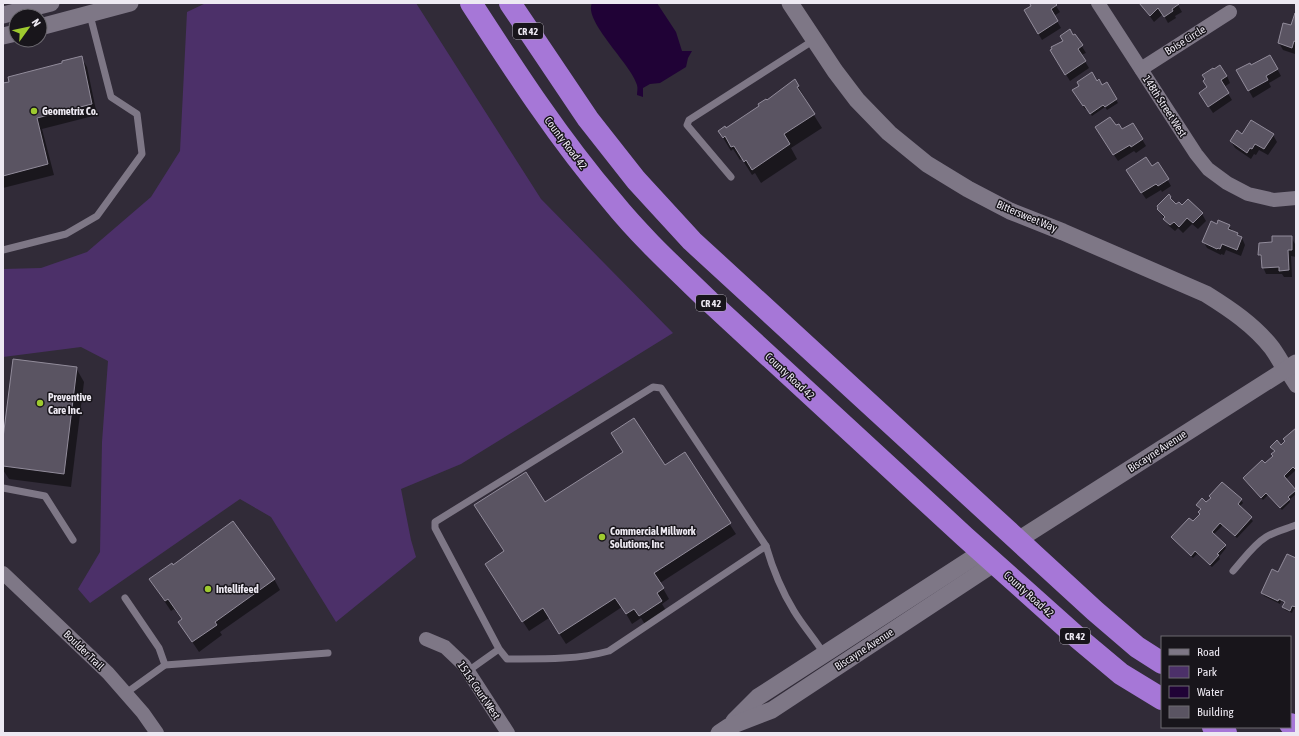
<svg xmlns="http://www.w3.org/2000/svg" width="1299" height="736" viewBox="0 0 1299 736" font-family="'Asap Condensed',sans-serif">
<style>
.green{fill:#4c3069}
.water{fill:#200236}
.shadow{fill:#0007}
.building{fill:#5a5462;stroke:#928c9b}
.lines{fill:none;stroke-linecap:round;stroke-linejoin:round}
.service{stroke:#7e7786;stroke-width:7}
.minor{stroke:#7e7786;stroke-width:14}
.tertiary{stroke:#7e7786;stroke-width:17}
.trunk{stroke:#a677d7;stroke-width:22}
.poi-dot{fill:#9eca2f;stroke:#18151b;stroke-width:1.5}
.labels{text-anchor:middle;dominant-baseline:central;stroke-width:3;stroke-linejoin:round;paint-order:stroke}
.shield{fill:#18151b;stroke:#ada9b2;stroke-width:1}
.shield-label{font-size:10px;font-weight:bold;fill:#ede9f2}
.street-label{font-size:11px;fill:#ede9f2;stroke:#18151b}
.poi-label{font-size:11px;font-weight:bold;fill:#ede9f2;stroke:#18151b;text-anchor:start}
</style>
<rect width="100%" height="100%" fill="#312b38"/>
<polygon class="green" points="206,3 416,3 541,199 673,333 461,464 401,489 411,540 416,557 336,622 271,517 240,499 90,603 78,589 100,552 102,442 108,361 81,347 3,357 3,269 41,268 87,252 151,197 180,151 187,12"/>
<path class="water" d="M592 3H657L676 32 682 51H692L688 58 686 67 660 83 650 84 643 88V97L637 95C637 92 638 88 637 85 632 65 583 21 592 3Z"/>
<g class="shadow">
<polygon points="1033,3 1054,3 1060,12 1054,16 1061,28 1042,40 1025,11 1032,6"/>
<polygon points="1140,3 1177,3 1182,12 1175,16 1176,18 1168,23 1163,14 1154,22"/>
<polygon points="1296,15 1296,51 1295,54 1283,50 1279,43 1292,26"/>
<polygon points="1075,35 1086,53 1081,55 1089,68 1070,81 1051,50"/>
<polygon points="1270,56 1281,76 1269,83 1271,87 1253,98 1238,71 1251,66"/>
<polygon points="81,57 87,67 97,115 42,129 54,175 3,188 3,84"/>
<polygon points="1214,70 1227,76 1230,83 1224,87 1232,100 1213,113 1200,93 1208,88"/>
<polygon points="795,81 806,100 805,101 822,128 791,148 797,159 761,183 755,173 752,175 742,159 740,160 733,149 731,151 719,131 726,129 767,102"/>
<polygon points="1097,82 1102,86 1106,83 1118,103 1107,110 1105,107 1092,116 1087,108 1085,109 1073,90"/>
<polygon points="1133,124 1146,146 1136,153 1134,151 1118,161 1100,134 1115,127 1122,131"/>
<polygon points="1273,135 1277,142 1268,155 1259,150 1256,155 1254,154 1251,159 1235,148 1231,141 1243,136"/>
<polygon points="1158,163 1171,186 1162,192 1161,190 1146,199 1131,177"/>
<polygon points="1169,196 1174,204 1202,214 1206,221 1198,229 1192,224 1183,233 1178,228 1175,231 1169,226 1158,209"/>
<polygon points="1217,225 1229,226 1233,232 1242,238 1245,245 1241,256 1226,250 1224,255 1221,254 1221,255 1207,248 1203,241"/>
<polygon points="1291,237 1295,244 1296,257 1291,256 1292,277 1284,277 1282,274 1266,274 1263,267 1262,260 1259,255"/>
<polygon points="76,368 84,382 71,487 9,479 3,470 3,447"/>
<polygon points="1296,429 1296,470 1286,479 1296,490 1296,494 1289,500 1290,502 1282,510 1268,495 1263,500 1244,479 1265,465 1274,457 1275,452 1272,447 1281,446"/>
<polygon points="684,454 736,534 660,583 669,599 662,604 667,612 646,626 641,618 632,624 622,607 566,644 549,618 529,631 492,574 505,552 545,504 664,467"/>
<polygon points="1210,496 1241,500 1243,503 1239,507 1253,521 1237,538 1223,525 1213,535 1226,548 1219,557 1220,559 1212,567 1197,554 1193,558 1172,538 1193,523 1201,515 1201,510 1197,505 1206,504 1211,499"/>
<polygon points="233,522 274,579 280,590 220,632 222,635 199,652 179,622 182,620 174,609 171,611 150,580 173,566"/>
<polygon points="1296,560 1296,609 1294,608 1292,613 1285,610 1283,607 1285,603 1281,601 1280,604 1264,596 1262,593 1279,573"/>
</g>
<g class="building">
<polygon points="1031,3 1055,3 1057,5 1051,9 1058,21 1038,34 1024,10 1031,6 1030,4"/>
<polygon points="1139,3 1178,3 1179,4 1172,9 1173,11 1164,17 1158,8 1150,16"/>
<polygon points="1295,13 1296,42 1294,41 1292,48 1278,43 1283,23 1291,25"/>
<polygon points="1070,29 1073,35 1075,34 1083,45 1078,49 1086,61 1065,75 1050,50 1052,49 1051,47 1063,41 1060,36"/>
<polygon points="1270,55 1278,69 1266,76 1268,80 1248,91 1236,70 1250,63 1251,65"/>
<polygon points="82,56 92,104 37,118 48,164 3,176 3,83 9,82 8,77 62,63 62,61"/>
<polygon points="1220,65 1227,76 1221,80 1229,93 1208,107 1199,93 1207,87 1203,81 1205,79 1202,75 1213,68 1214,69"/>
<polygon points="1092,72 1097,81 1099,79 1102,85 1107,82 1117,99 1105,107 1103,105 1090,114 1084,105 1083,106 1072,90 1079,86 1077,82"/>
<polygon points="795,79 799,86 797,87 815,114 784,134 790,144 752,170 746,160 744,162 734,146 731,147 725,136 723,138 718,131 725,126 726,128 759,106 758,104 766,99 767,100"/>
<polygon points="1110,117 1116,125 1119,124 1122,129 1133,123 1143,139 1131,147 1130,145 1113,155 1095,127"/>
<polygon points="1251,120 1274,134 1264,149 1255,144 1252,149 1250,148 1247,153 1230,141 1237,130 1242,134"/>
<polygon points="1146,157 1152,166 1158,162 1169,179 1158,186 1156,184 1141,193 1126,170"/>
<polygon points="1169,194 1171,197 1170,198 1176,204 1179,202 1182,205 1188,199 1203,213 1193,223 1187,218 1179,227 1174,222 1170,225 1163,219 1165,217 1157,209 1158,208 1157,206"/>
<polygon points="1218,220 1230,225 1228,229 1238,233 1237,235 1242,237 1237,250 1222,244 1220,249 1218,248 1217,249 1202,242 1211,221 1217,224"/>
<polygon points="1272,236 1292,236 1292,250 1288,250 1289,270 1279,271 1279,267 1262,268 1261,255 1258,255 1259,243 1272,242"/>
<polygon points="13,359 77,367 64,474 3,466 3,438"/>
<polygon points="634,418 665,465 685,452 731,523 654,573 664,588 657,593 662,601 639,616 634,609 626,614 615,598 559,634 543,608 522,622 485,564 504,551 474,505 526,472 545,502 623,452 611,433"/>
<polygon points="1296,428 1296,470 1293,467 1284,476 1296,490 1288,497 1290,499 1280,508 1266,493 1261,498 1243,478 1262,460 1265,463 1273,456 1271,454 1275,451 1270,447 1277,440 1281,445 1285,441 1283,439"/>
<polygon points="1222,482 1242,499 1238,504 1252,517 1235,536 1220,523 1212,532 1226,545 1217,554 1219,555 1210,565 1195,551 1191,556 1171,537 1189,518 1193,521 1200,514 1198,512 1201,509 1196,505 1202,498 1206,502 1211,498 1209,496"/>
<polygon points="233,521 275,579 215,622 217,625 192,642 178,622 182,619 168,599 165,601 149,579 172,563 173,565"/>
<polygon points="1287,554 1296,558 1296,607 1292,606 1290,611 1282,607 1285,602 1279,599 1278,601 1261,593 1272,569 1278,572"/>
</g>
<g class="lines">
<g class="service">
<polyline points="731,177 687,125 689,120 814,40"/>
<polyline points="3,250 66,234 97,216 142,154 137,114 111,97 90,15"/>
<polyline points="3,488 45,496 73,540"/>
<path d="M766 546C773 570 781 590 794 611 803 626 815 639 824 654"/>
<path d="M1233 571C1243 560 1253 545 1266 537 1276 531 1286 529 1296 525"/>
<polyline points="125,598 159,648 165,665"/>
<path d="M468 671 499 649 507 659C540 659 577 660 609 651L766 546 661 388 653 387 435 522V528L499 649"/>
<polyline points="126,693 165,665 328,653"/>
</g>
<g class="minor">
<polyline points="1098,3 1196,154 1208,169 1227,183 1248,194 1274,200 1296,198"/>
<polyline points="1141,69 1230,12"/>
<polyline points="1285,369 1296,386"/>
<polyline points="3,573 108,673 143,713 157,733"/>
<polyline points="426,639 445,647 464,665 508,733"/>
</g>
<g class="tertiary">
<path d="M790 3 835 71 857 100 889 133 927 164 968 189 1010 211 1063 232 1206 294C1230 309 1254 325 1272 348 1277 355 1281 362 1285 369"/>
<polyline points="3,15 51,3"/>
<polyline points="40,27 130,3"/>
<polyline points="3,36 16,33"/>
<polyline points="1018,540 1296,363"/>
<polyline points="734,721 758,697 982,552"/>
<polyline points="719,733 728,727 772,710 995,563"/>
</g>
<g class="trunk">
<path d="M471 3C515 71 559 139 612 201 641 237 676 269 709 301L965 537 1078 638 1121 674 1162 699"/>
<polyline points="510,3 588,119 636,180 692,241 1095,611 1137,647 1162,663"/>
<polyline points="1290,724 1296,726"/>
<polyline points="1213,727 1226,733"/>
</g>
</g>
<g class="poi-dot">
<circle cx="34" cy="111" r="4"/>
<circle cx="40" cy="403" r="4"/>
<circle cx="602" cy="537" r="4"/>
<circle cx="208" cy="589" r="4"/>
</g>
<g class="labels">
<g class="shield">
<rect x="513" y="23" width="30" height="16" rx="3"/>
<rect x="696" y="295" width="30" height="16" rx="3"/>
<rect x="1060" y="628" width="30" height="16" rx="3"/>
</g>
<g class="shield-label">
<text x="528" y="31">CR 42</text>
<text x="711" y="303">CR 42</text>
<text x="1075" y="636">CR 42</text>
</g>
<g class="street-label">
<text transform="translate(1185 40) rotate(-32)">Boise Circle</text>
<text transform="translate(1165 106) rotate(57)">148th Street West</text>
<text transform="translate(566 143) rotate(53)">County Road 42</text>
<text transform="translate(1027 216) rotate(23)">Bittersweet Way</text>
<text transform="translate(790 376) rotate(43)">County Road 42</text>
<text transform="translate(1157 451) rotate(-33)">Biscayne Avenue</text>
<text transform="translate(1029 594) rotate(42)">County Road 42</text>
<text transform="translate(864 649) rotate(-33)">Biscayne Avenue</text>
<text transform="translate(84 650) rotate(44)">Boulder Trail</text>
<text transform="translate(479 690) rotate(56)">151st Court West</text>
</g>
<g class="poi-label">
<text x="42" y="111">Geometrix Co.</text>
<text x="48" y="397">Preventive<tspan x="48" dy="13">Care Inc.</tspan></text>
<text x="610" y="531">Commercial Millwork<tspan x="610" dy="13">Solutions, Inc</tspan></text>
<text x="216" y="589">Intellifeed</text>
</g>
</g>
<rect width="1299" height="736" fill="none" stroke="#ede9f2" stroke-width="8"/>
<rect x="1161" y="636" width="130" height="92" fill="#18151b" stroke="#6d6a71"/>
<rect x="1169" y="649" width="20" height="6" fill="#7e7786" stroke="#6d6a71"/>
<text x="1197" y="656" font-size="12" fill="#ede9f2">Road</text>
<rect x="1169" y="666" width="20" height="12" fill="#4c3069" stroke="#6d6a71"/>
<text x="1197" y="676" font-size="12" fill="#ede9f2">Park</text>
<rect x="1169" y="686" width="20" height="12" fill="#200236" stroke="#6d6a71"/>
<text x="1197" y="696" font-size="12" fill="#ede9f2">Water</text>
<rect x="1169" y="706" width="20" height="12" fill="#5a5462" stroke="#6d6a71"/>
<text x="1197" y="716" font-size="12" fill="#ede9f2">Building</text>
<g transform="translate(28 28) rotate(57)"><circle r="19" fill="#18151b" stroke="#6d6a71"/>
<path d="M0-3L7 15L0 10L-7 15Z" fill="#9eca2f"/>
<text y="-6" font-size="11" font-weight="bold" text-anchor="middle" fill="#ede9f2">N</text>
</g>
</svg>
